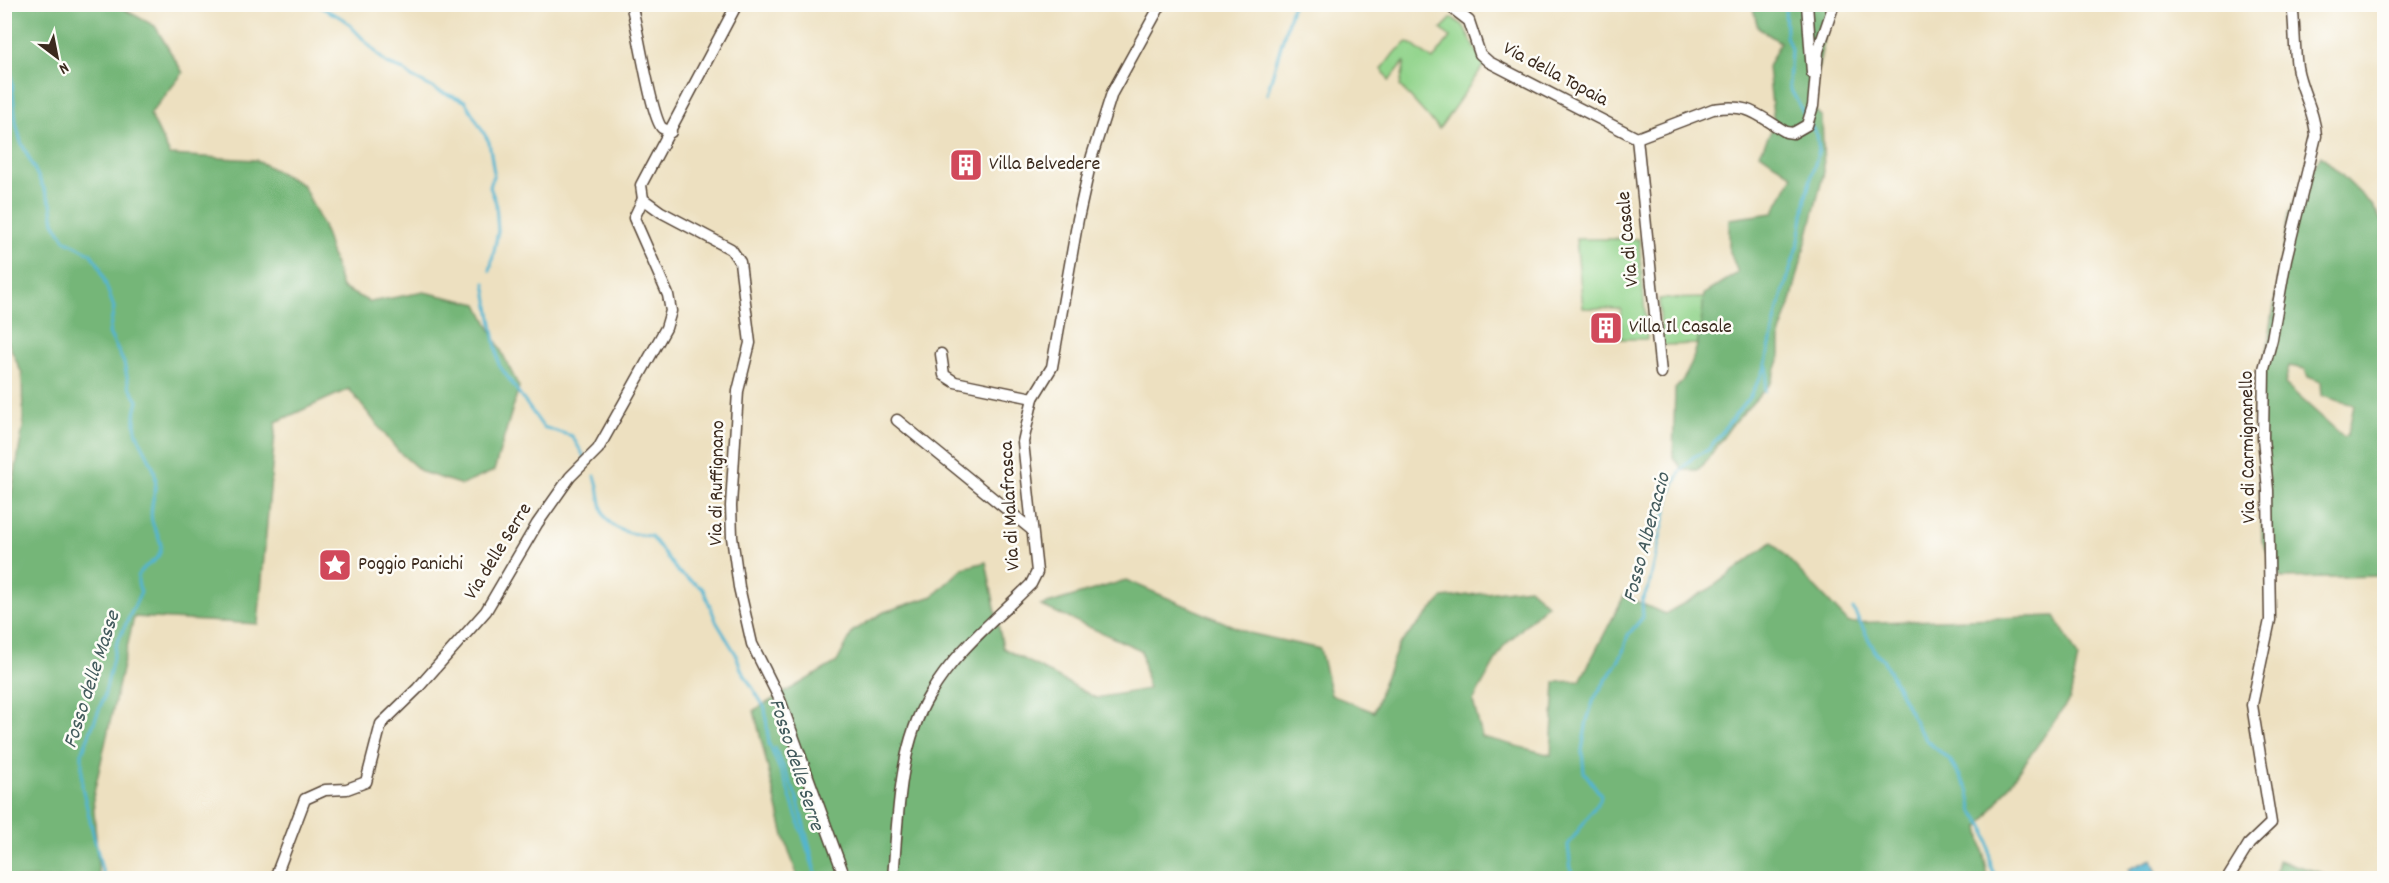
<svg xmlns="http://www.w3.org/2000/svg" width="2389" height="883" viewBox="0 0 2389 883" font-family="Dekko,sans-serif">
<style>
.green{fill:#92d48c;stroke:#667f55;stroke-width:1.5}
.forest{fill:#75b678;stroke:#58704b;stroke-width:1.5;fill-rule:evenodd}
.water{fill:#52b5d1;stroke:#467078;stroke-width:1.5}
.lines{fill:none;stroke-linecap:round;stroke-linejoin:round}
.stream{stroke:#52b5d1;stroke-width:3}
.minor-casing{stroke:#564536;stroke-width:13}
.minor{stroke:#fff;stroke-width:10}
.labels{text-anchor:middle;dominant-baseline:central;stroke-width:5;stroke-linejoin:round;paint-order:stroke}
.street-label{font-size:20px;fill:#3b2a1e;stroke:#fdfcf7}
.poi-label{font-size:20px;fill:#3b2a1e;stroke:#fdfcf7;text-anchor:start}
.water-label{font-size:21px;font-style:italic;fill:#435b5d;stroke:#fdfcf7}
</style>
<rect width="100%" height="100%" fill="#fdfcf7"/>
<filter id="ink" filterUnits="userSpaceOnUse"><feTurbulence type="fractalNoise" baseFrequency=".0167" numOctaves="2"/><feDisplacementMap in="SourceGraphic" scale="12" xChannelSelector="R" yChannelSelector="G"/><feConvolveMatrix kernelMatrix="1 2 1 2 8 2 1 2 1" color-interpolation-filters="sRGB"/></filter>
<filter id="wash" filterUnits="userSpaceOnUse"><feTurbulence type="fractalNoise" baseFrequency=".008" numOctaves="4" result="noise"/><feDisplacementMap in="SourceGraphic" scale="24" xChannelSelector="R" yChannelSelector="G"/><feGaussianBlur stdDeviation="1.35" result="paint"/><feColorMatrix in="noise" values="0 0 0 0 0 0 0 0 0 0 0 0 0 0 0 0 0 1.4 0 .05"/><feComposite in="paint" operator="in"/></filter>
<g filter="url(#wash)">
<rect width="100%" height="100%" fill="#ede0c0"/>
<g class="green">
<polygon points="1452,18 1463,25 1484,65 1439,129 1400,86 1405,61 1389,81 1382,69 1394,53 1408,42 1433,60 1450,37 1441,29"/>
<polygon points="1576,239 1639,239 1647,339 1621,339 1621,309 1583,308"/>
<polygon points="1708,298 1702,344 1662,345 1659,299"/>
</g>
<g class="forest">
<polygon points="5,4 116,5 155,26 183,73 150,114 170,155 256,160 303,185 323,226 342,288 370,302 424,292 478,304 519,387 494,471 462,485 422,472 398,451 349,389 276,422 258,624 134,617 93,797 99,878 5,878 4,537 23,427 22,374 4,333"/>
<path d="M1752 5H1834L1828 19 1811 106 1822 117 1824 172 1790 305 1780 333V357L1771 383 1731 426 1704 464 1697 470H1683L1673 457 1675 389C1697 368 1702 324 1704 294L1738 273 1729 249V219L1773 213 1793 176 1760 153 1774 125 1768 67 1780 42 1758 28Z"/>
<path d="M2321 155 2372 205 2384 225V576L2281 578 2262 541 2258 411 2288 214ZM2289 366 2305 369 2308 377 2321 382 2322 396 2354 405 2348 434 2344 437 2285 384Z"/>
<polygon points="1772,542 1849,623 2055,616 2078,657 2070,699 1979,828 1988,878 798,878 784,836 754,710 837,662 853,631 884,612 933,596 963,568 986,562 1003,648 1096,698 1148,689 1141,650 1041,606 1126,580 1249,633 1320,649 1331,695 1374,712 1383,683 1399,645 1443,598 1529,588 1547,604 1504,646 1473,701 1482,737 1551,755 1555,682 1580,681 1624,596 1665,614 1711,588"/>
<polygon points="2278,860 2325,874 2326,878 2274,878"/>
</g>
<polygon class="water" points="2152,859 2159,878 2132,878 2129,869"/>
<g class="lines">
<g class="stream">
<polyline points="314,4 344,19 387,64 404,70 410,76 441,92 465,101 489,142 494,173 490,187 496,203 498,231 490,271"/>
<polyline points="1785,4 1786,36 1791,49 1789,86 1806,118"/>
<path d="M4 5 16 123 21 142 51 203 54 222 65 240 90 253 99 265 114 308 109 333 124 363 129 386 138 401C128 434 144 442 154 470 160 487 148 505 152 521 154 531 161 537 161 547 160 569 128 562 141 592L116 645 104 697 82 753V787L104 878"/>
<polyline points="1267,94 1293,4"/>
<polyline points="485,283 499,365 543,427 572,436 585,458"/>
<polyline points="1765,391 1768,366"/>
<path d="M595 476C599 487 599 496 602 508 606 530 632 535 651 536L678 572 703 589 717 623 736 654 741 669 765 708 769 744 786 784 817 878"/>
<polyline points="1853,609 1877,655 1883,659 1918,728 1927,741 1950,760 1968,789 1973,812 1984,826 1988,840 1991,867 1996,878"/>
<polyline points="775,748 797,798 815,868"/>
<polyline points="1572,878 1568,845 1600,800 1601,795 1584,772 1582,751 1587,720 1594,699 1622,655 1628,635 1643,617 1642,600 1649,586 1670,494 1680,472 1693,457 1708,450 1751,395 1765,368 1777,313 1799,241 1807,192 1819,150 1817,135 1811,126"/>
</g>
</g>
</g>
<g filter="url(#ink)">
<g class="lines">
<defs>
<g id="minor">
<path d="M631 4C638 28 651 117 662 128L671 132"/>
<polyline points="737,4 641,185 643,199 661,212 731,249 740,262 750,343 738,391 731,506 732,537 739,587 752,644 780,700 845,878"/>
<polyline points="1447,4 1469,21 1480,54 1489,62 1637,138"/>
<polyline points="1807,4 1812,73"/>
<path d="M1637 138 1713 109C1751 103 1756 115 1786 132L1793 133 1807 125 1813 106 1818 51 1834 4"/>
<polyline points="1637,138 1661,373"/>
<polyline points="941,354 944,375 955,382 1033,398"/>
<polyline points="897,420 1032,530"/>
<polyline points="275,878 305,799 325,790 347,789 366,782 381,724 417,689 486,611 537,524 570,477 598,449 666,328 671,311 668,295 634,218 643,199"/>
<path d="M893 878C898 821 898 747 929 696 955 651 995 620 1031 584L1037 572 1023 442 1033 398 1052 367 1078 219 1092 156 1112 93 1161 4"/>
<path d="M2228 878 2249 844 2271 823 2252 705 2270 620 2268 490 2263 438 2264 369 2272 339 2286 259 2316 136C2315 112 2301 91 2297 67 2294 47 2295 25 2292 4"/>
</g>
</defs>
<use href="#minor" class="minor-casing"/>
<use href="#minor" class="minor"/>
</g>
</g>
<defs>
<symbol id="building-square" viewBox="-11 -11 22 22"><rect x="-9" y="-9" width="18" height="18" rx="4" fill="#d1495b" stroke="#fdfcf7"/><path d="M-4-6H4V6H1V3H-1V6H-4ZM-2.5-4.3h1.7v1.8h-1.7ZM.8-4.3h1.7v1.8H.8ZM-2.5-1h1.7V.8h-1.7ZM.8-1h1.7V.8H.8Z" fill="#fff"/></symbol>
<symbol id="sight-square" viewBox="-11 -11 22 22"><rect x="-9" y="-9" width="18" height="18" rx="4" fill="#d1495b" stroke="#fdfcf7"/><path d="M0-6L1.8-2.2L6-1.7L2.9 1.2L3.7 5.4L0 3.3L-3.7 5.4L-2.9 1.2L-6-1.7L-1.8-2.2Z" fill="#fff"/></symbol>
</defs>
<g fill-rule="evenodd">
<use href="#building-square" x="947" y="146" width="38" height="38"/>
<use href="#building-square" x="1587" y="309" width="38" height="38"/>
<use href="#sight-square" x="316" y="546" width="38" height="38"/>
</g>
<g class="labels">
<g class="street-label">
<text transform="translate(1555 75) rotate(28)">Via della Topaia</text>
<text transform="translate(1629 239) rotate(-95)">Via di Casale</text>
<text transform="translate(2249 447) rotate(-91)">Via di Carmignanello</text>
<text transform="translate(718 483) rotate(-89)">Via di Ruffignano</text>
<text transform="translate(1011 506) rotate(-93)">Via di Malafrasca</text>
<text transform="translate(499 552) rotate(-58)">Via delle Serre</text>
</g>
<g class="poi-label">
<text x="989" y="165">Villa Belvedere</text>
<text x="1629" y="328">Villa Il Casale</text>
<text x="358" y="565">Poggio Panichi</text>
</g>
<g class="water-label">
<text transform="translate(1648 538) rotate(-75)">Fosso Alberaccio</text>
<text transform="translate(93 680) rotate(-72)">Fosso delle Masse</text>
<text transform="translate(795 765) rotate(72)">Fosso delle Serre</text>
</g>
</g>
<rect width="2389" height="883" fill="none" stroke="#fdfcf7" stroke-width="24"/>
<g transform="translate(57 57) rotate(148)" stroke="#fdfcf7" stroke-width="4.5" paint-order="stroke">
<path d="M0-4.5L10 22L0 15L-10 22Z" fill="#3b2a1e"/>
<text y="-9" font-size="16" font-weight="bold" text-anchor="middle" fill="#3b2a1e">N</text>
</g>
</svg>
